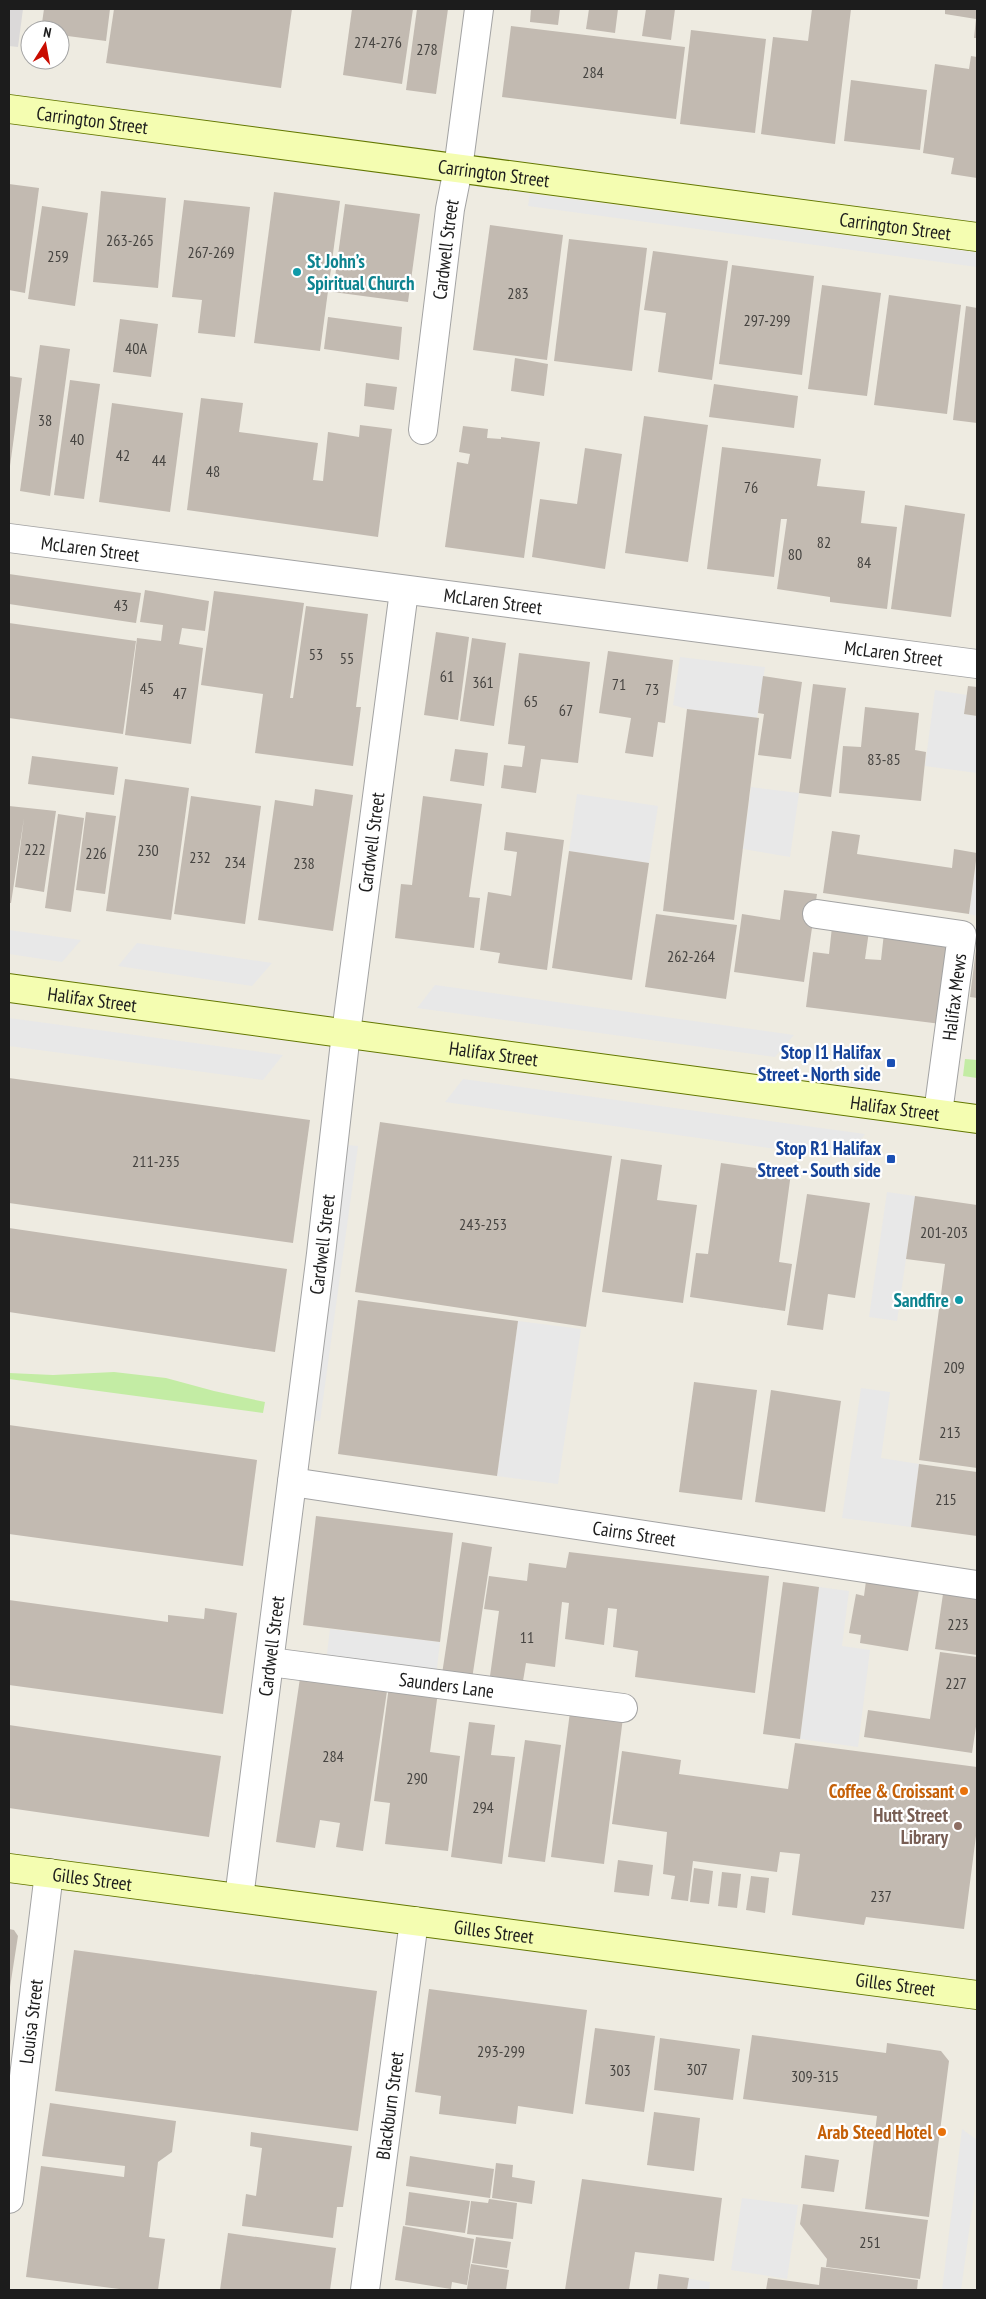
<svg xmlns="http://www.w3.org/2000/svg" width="986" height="2299" viewBox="0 0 986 2299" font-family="'PT Sans Narrow',sans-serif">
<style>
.residential{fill:#dbd9d9}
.grass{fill:#c3eca4}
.parking{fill:#e8e8e8}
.building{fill:#c2bab1}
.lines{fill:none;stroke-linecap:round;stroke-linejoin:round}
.street-casing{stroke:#a3a3a3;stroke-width:30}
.secondary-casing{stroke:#637700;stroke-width:30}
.street{stroke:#fff;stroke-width:28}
.secondary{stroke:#f4fdb1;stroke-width:28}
.culture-dot{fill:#0f9aa8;stroke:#fff;stroke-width:2}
.transit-dot{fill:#1a4fb4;stroke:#fff;stroke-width:2}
.food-dot{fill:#e8710a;stroke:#fff;stroke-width:2}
.education-dot{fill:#8d6e63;stroke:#fff;stroke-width:2}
.labels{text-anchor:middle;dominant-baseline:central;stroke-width:4.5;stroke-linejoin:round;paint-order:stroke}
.number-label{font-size:16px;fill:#464441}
.street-label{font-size:19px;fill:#1c1c1c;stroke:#fff}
.culture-label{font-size:19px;font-weight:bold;fill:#0d838f;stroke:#fff;text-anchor:start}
.transit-label{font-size:19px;font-weight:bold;fill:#164399;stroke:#fff;text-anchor:end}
.food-label{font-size:19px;font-weight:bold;fill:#c56008;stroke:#fff;text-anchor:end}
.education-label{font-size:19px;font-weight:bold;fill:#785e54;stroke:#fff;text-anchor:end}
</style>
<rect width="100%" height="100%" fill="#eeebe1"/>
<polygon class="residential" points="9,9 23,9 18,47 9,46"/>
<g class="grass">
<polygon points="965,1059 977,1060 977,1078 963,1076"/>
<polygon points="114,1372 166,1378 214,1391 265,1402 263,1413 9,1379 9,1373 53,1375"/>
</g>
<g class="parking">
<polygon points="530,194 977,253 977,267 528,206"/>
<polygon points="680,657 765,667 757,718 687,709 673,705"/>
<polygon points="935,690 967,695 964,714 977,716 977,773 925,766"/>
<polygon points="751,787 799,793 790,857 743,849"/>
<polygon points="577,794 658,806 649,863 569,851"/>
<polygon points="977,859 977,916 969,914"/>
<polygon points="9,930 81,940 62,962 9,954"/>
<polygon points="137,943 272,963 252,986 118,966"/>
<polygon points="435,985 794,1035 775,1057 417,1008"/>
<polygon points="9,1018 283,1055 263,1080 9,1046"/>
<polygon points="463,1079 865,1134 847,1159 445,1102"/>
<polygon points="347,1145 358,1146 320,1421 310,1420"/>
<polygon points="887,1192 915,1196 897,1321 869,1317"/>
<polygon points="518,1321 581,1329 558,1484 497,1476"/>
<polygon points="861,1388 890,1392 881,1458 919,1464 911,1527 842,1518"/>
<polygon points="819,1587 849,1591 842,1646 870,1650 858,1747 800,1739"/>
<polygon points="330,1629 440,1642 436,1676 326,1661"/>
<polygon points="962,2129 977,2140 977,2173 961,2290 942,2290"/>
<polygon points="742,2198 798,2205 787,2279 731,2270"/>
<polygon points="659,2274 710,2282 709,2290 657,2290"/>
</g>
<g class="building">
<polygon points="44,9 110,9 106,41 60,35 60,30 41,30"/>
<polygon points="114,9 292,9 281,88 106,63"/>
<polygon points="352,9 413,9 402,84 343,75"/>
<polygon points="417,9 448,9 436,94 406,90"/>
<polygon points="531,9 560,9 558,25 530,22"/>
<polygon points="589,9 618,9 615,33 586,29"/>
<polygon points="646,9 675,9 671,40 642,36"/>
<polygon points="812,9 851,9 835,144 761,134 773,37 808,41"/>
<polygon points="945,9 977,9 977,38 974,38 976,19 945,14"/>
<polygon points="511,26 685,47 676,119 502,97"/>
<polygon points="691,30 766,39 755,133 680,124"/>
<polygon points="971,56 977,57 977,178 951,174 954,158 923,153 935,64 969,69"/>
<polygon points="851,80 927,90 920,150 844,141"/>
<polygon points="9,184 39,188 25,293 9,290"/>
<polygon points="101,191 166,198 158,288 93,282"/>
<polygon points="274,192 340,201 320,351 254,343"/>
<polygon points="184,200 250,207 235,337 198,333 202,300 172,297"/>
<polygon points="345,204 420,214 408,302 333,292"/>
<polygon points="42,206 88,213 75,306 28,299"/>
<polygon points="490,225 563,235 547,360 473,350"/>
<polygon points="569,239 647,248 632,371 554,361"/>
<polygon points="653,251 728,261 712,380 658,372 666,313 644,310"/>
<polygon points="732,265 814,276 802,375 719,364"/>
<polygon points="822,285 881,293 867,396 808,389"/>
<polygon points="889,295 961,305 947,414 874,405"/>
<polygon points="966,306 977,308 977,423 953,420"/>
<polygon points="328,317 402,327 399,360 324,349"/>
<polygon points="120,319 158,324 151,377 113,372"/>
<polygon points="40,345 70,349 50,496 20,491"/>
<polygon points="515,358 548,364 544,396 511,391"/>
<polygon points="9,376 22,378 10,466 9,466"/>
<polygon points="70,380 100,384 84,499 54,495"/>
<polygon points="366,383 397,387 394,410 364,406"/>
<polygon points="714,384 798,396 794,428 709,417"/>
<polygon points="201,398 243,403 239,432 318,443 313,480 323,481 328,432 359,437 360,425 392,429 378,537 187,510"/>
<polygon points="112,403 183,413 170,512 99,502"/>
<polygon points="644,416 708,425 688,562 625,553"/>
<polygon points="463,426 488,429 487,438 501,439 501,437 540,442 524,558 445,547 457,462 468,464 470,454 459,452"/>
<polygon points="722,447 821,459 817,486 865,491 861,523 897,527 887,609 830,602 830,597 777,589 787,519 781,519 774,577 707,569"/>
<polygon points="585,448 622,454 605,569 532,557 540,499 577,504"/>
<polygon points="905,505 965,514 951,617 891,609"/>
<polygon points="9,574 141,593 136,623 9,604"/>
<polygon points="145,590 209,601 205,631 182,628 179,644 203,648 191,744 125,735 137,638 161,641 163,625 140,622"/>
<polygon points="214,591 304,603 290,698 293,698 306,606 368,614 356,707 361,707 353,766 255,753 263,694 201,685"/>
<polygon points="9,623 136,641 123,734 9,718"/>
<polygon points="436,632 469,637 458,720 424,715"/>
<polygon points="472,638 506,643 494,726 460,721"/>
<polygon points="608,651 673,660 665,723 658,722 653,757 625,753 631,718 599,713"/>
<polygon points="519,653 590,662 578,763 541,759 536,793 501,788 504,765 522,767 525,746 508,744"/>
<polygon points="763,676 802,682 791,759 758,755 764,714 758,713"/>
<polygon points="813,684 846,688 831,797 799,793"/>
<polygon points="968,686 977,687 977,716 964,714"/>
<polygon points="865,707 919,713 915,750 926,752 921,801 839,793 843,746 861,747"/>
<polygon points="687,709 759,718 734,920 663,911"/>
<polygon points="455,749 488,753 484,786 450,781"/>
<polygon points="32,756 118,767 114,795 28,784"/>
<polygon points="125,779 189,788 171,920 106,911"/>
<polygon points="315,789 353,795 333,931 258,920 275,800 313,806"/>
<polygon points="191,796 261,806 245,924 174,914"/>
<polygon points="423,796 482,804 469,897 480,898 474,948 395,938 401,884 412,885"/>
<polygon points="9,806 56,811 44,892 15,887 24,818 11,903 9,903"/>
<polygon points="86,812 116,816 105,894 76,890"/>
<polygon points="58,814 84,818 71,912 45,908"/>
<polygon points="832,831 860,835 857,854 952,868 954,849 977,853 969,914 823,893"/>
<polygon points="506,832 564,840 547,970 498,963 500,953 480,950 488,892 511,896 517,852 504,850"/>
<polygon points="569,851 649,863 632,980 552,968"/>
<polygon points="784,890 817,894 804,982 734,972 742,914 780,920"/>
<polygon points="656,914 737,925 726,999 645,987"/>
<polygon points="832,927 869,931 865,959 881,960 884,933 951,942 941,1024 806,1007 813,952 829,954"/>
<polygon points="976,949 977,950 977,998 970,997"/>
<polygon points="9,1078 310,1120 293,1243 9,1203"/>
<polygon points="380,1122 612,1156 586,1327 355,1292"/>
<polygon points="621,1159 662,1165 657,1200 697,1205 683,1303 602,1292"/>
<polygon points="721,1163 791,1173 779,1262 792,1264 785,1311 690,1297 696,1253 708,1254"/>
<polygon points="807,1194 870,1203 855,1298 828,1294 823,1330 787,1325"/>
<polygon points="915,1196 977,1205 977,1468 919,1460 945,1264 906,1259"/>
<polygon points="9,1228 287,1269 275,1352 9,1312"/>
<polygon points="358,1300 518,1321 497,1476 338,1454"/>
<polygon points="694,1382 757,1390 742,1500 679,1492"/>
<polygon points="771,1390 841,1401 825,1512 755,1502"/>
<polygon points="9,1425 257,1460 243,1566 9,1534"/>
<polygon points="919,1464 977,1472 977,1536 911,1527"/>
<polygon points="316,1516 453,1533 440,1642 303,1625"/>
<polygon points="462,1542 492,1547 472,1679 442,1674"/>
<polygon points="569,1552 769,1576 755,1693 635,1677 638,1651 613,1647 617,1609 608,1608 604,1645 565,1639 569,1603 562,1602 555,1667 526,1663 523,1681 490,1676 499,1611 484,1609 489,1576 527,1581 529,1563 566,1568"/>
<polygon points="866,1581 919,1590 908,1651 860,1643 861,1635 849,1633 856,1594 864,1596"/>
<polygon points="783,1582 819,1587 800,1739 763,1734"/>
<polygon points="943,1594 977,1599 977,1655 935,1649"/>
<polygon points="9,1600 168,1622 168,1615 204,1619 205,1608 237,1613 223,1714 9,1685"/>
<polygon points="940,1652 977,1657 977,1720 972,1753 864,1737 868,1710 930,1719"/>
<polygon points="300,1678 387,1691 363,1851 336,1847 340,1823 320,1820 315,1848 276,1842"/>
<polygon points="389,1686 438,1692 430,1752 460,1756 448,1851 385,1844 390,1803 374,1801"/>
<polygon points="570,1712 623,1718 604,1864 551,1857"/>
<polygon points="469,1722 495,1725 491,1755 515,1757 502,1864 451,1857"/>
<polygon points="9,1725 221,1756 209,1837 9,1808"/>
<polygon points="525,1740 561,1745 545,1862 508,1857"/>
<polygon points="795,1743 977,1767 977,1828 964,1929 866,1917 864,1925 792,1915 800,1854 780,1852 777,1872 693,1861 688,1901 671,1899 675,1876 663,1874 667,1832 612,1824 622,1751 681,1760 679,1774 788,1789"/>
<polygon points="618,1860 653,1865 649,1896 614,1892"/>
<polygon points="694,1868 713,1871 709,1904 690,1902"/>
<polygon points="722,1872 741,1874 737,1908 718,1906"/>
<polygon points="751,1876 769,1878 765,1913 746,1910"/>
<polygon points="9,1929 14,1930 18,1936 10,1987"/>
<polygon points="74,1950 377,1991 358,2131 55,2091"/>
<polygon points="429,1989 587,2010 573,2114 518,2106 516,2124 439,2114 441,2096 415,2092"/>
<polygon points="595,2028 655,2036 644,2112 585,2104"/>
<polygon points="752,2035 886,2053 887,2043 941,2051 949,2061 929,2217 865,2209 877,2116 743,2099"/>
<polygon points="660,2038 740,2049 733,2100 654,2090"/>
<polygon points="50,2103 176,2121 172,2152 158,2162 149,2237 165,2239 158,2290 127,2290 26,2277 41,2166 124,2177 125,2166 42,2156"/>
<polygon points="654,2112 700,2118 694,2171 647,2165"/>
<polygon points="251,2132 352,2146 343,2207 337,2207 333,2238 242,2226 246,2194 256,2196 262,2148 250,2146"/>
<polygon points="805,2155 839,2160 834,2192 801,2188"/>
<polygon points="410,2156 494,2169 490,2198 406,2186"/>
<polygon points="496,2163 513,2165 512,2177 535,2181 532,2204 492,2198"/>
<polygon points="582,2179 722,2198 714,2261 635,2252 629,2290 565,2290"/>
<polygon points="409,2192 470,2201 465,2233 405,2225"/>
<polygon points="489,2199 517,2203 513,2239 467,2234 471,2201 488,2203"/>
<polygon points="803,2204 928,2220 920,2279 826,2267 827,2259 800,2224"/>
<polygon points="403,2226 474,2239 467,2285 452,2282 451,2289 395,2280"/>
<polygon points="228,2233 336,2248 330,2290 220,2290"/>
<polygon points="476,2237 511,2242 507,2268 472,2263"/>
<polygon points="471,2264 509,2270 506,2290 467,2289"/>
<polygon points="821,2267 918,2280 917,2290 766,2290 768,2278 819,2285"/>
<polygon points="659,2274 689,2278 687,2290 657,2290"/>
</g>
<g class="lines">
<defs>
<g id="street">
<path id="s1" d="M423 430 450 209 458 169 479 9"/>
<path id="s2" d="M9 538 977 664"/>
<polyline points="817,914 962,935 938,1113"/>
<path id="s3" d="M292 1482 977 1585"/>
<path id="s4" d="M270 1662 623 1708"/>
<path id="s5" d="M239 1898 321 1254 346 1033 404 591"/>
<path id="s6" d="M9 2199 49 1873"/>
<path id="s7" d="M365 2290 414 1921"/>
</g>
<g id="secondary">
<path id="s8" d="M9 109 977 237"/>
<path id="s9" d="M9 988 977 1119"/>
<path id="s10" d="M9 1868 977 1995"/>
</g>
</defs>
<use href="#street" class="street-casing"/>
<use href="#secondary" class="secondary-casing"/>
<use href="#street" class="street"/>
<use href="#secondary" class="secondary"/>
</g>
<g class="culture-dot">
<circle cx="297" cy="272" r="5"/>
<circle cx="959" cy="1300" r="5"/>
</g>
<g class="transit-dot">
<rect x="886" y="1058" width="10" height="10" rx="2.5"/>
<rect x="886" y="1154" width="10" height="10" rx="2.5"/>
</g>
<g class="food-dot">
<circle cx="964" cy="1791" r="5"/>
<circle cx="942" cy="2132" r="5"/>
</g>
<circle class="education-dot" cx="958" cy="1826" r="5"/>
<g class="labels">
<g class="number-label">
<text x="378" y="42">274-276</text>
<text x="427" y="49">278</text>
<text x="593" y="72">284</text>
<text x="130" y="240">263-265</text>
<text x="211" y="252">267-269</text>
<text x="58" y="256">259</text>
<text x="518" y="293">283</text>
<text x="767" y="320">297-299</text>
<text x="136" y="348">40A</text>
<text x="45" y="420">38</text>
<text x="77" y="439">40</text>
<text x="123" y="455">42</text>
<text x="159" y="460">44</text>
<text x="213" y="471">48</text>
<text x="751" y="487">76</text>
<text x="824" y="542">82</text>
<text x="795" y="554">80</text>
<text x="864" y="562">84</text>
<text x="121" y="605">43</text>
<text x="316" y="654">53</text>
<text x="347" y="658">55</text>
<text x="447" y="676">61</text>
<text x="483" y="682">361</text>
<text x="619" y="684">71</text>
<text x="147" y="688">45</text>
<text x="652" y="689">73</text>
<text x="180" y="693">47</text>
<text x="531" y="701">65</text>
<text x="566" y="710">67</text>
<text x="884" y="759">83-85</text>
<text x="35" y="849">222</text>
<text x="148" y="850">230</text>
<text x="96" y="853">226</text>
<text x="200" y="857">232</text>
<text x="235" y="862">234</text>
<text x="304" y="863">238</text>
<text x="691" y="956">262-264</text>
<text x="156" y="1161">211-235</text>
<text x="483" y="1224">243-253</text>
<text x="944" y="1232">201-203</text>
<text x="954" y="1367">209</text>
<text x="950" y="1432">213</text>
<text x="946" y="1499">215</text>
<text x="958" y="1624">223</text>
<text x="527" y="1637">11</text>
<text x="956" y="1683">227</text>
<text x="333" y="1756">284</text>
<text x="417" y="1778">290</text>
<text x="483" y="1807">294</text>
<text x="881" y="1896">237</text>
<text x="501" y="2051">293-299</text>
<text x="697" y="2069">307</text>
<text x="620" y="2070">303</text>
<text x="815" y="2076">309-315</text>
<text x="870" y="2242">251</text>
</g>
<g class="street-label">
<text stroke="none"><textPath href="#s8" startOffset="84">Carrington Street</textPath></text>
<text stroke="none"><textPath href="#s8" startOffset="489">Carrington Street</textPath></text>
<text stroke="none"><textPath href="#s8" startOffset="894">Carrington Street</textPath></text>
<text stroke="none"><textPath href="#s1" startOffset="182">Cardwell Street</textPath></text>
<text stroke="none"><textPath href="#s2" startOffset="82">McLaren Street</textPath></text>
<text stroke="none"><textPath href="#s2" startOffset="488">McLaren Street</textPath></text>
<text stroke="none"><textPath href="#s2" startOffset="892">McLaren Street</textPath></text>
<text stroke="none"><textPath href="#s5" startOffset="1064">Cardwell Street</textPath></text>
<text transform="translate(954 997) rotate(-83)">Halifax Mews</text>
<text stroke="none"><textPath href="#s9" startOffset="84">Halifax Street</textPath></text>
<text stroke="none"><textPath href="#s9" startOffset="489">Halifax Street</textPath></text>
<text stroke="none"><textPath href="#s9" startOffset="894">Halifax Street</textPath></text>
<text stroke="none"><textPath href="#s5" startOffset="659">Cardwell Street</textPath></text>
<text stroke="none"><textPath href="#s3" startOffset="346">Cairns Street</textPath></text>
<text stroke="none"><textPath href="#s5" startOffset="254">Cardwell Street</textPath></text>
<text stroke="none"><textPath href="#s4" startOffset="178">Saunders Lane</textPath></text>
<text stroke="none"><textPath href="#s10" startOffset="84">Gilles Street</textPath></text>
<text stroke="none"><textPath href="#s10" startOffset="489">Gilles Street</textPath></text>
<text stroke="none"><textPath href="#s10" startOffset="894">Gilles Street</textPath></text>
<text stroke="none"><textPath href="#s6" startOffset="179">Louisa Street</textPath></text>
<text stroke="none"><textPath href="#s7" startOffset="186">Blackburn Street</textPath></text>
</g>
<g class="culture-label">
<text x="307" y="261">St John’s<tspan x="307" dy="22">Spiritual Church</tspan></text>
<text x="949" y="1300" text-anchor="end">Sandfire</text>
</g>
<g class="transit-label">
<text x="881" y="1052">Stop I1 Halifax<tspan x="881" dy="22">Street - North side</tspan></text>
<text x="881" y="1148">Stop R1 Halifax<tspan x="881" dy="22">Street - South side</tspan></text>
</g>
<g class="food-label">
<text x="954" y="1791">Coffee &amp; Croissant</text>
<text x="932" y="2132">Arab Steed Hotel</text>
</g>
<g class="education-label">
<text x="948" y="1815">Hutt Street<tspan x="948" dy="22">Library</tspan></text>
</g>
</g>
<rect width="986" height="2299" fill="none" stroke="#1c1c1c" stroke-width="20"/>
<g transform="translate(45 45) rotate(11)"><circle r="24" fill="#ffffff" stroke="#a4a4a4"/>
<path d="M0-4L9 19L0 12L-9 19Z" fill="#c90c00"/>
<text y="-8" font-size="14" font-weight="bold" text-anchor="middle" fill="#1c1c1c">N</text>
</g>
</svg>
